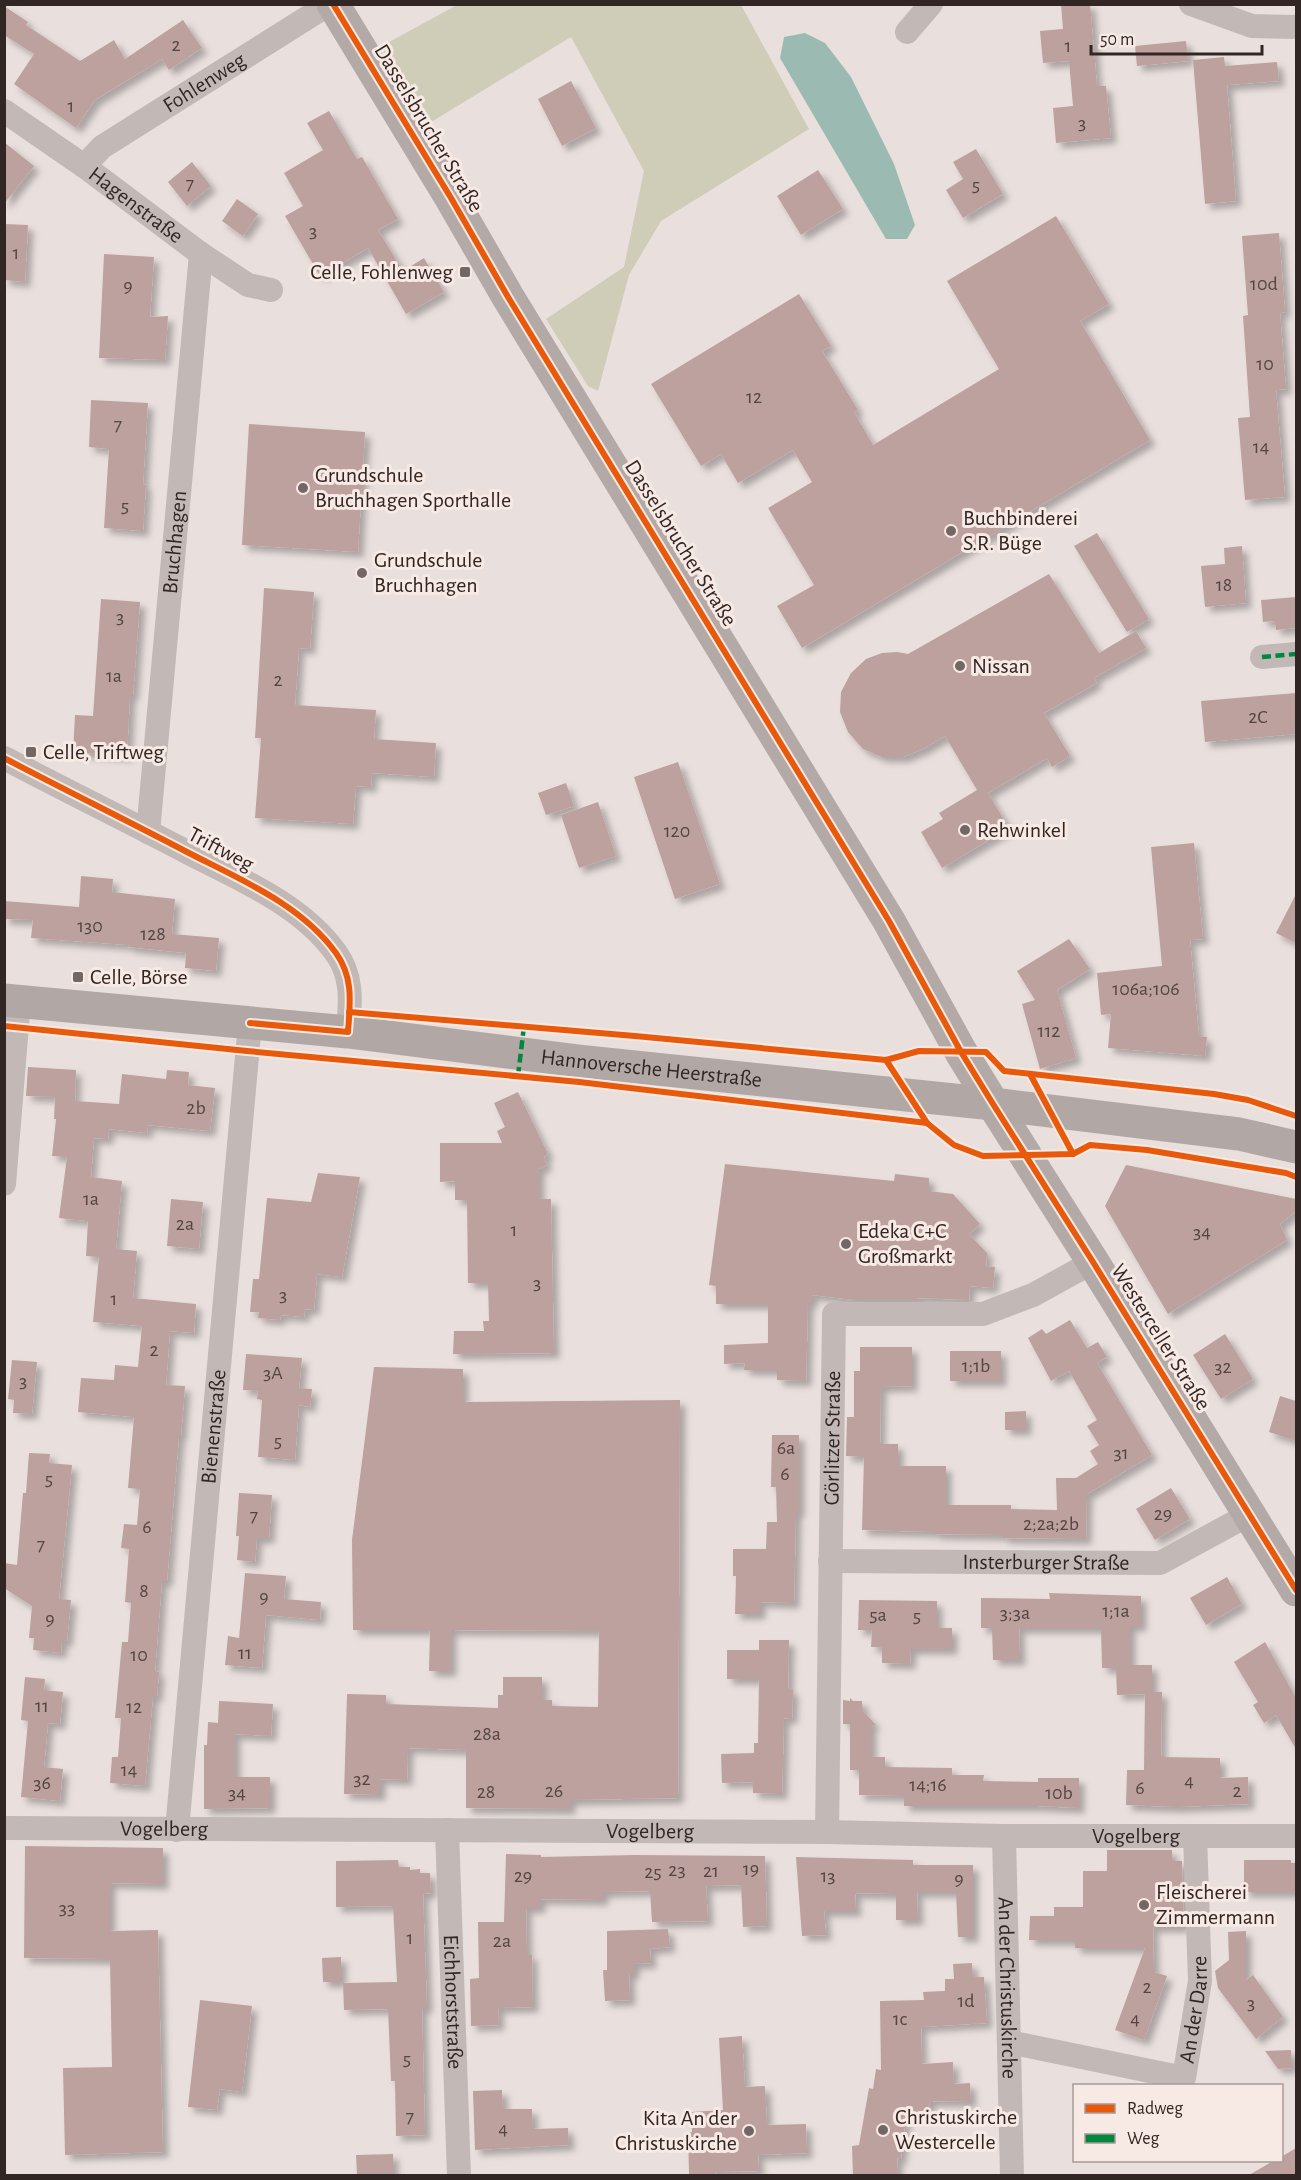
<svg xmlns="http://www.w3.org/2000/svg" width="1301" height="2180" viewBox="0 0 1301 2180" font-family="'Alegreya Sans',sans-serif">
<style>
.green{fill:#cfccb8}
.water{fill:#9abab2}
.building{fill:#bca19f;filter:url(#shadow)}
.lines{fill:none;stroke-linecap:round;stroke-linejoin:round}
.street{stroke:#c2b9b7;stroke-width:24}
.secondary{stroke:#b3a9a7;stroke-width:33}
.primary{stroke:#b1a8a6;stroke-width:33}
.quiet{stroke:#00873e;stroke-width:4.5;stroke-dasharray:9 4.5;stroke-linecap:butt}
.cycleway-casing{stroke:#f7e9e3;stroke-width:10}
.cycleway{stroke:#e8590c;stroke-width:6}
.poi-dot{fill:#726765;stroke:#f7e9e3;stroke-width:2}
.labels{text-anchor:middle;dominant-baseline:central;stroke-width:6;stroke-linejoin:round;paint-order:stroke}
.number-label{font-size:20px;fill:#544544}
.street-label{font-size:22px;fill:#322625;stroke:#f7e9e3}
.poi-label{font-size:22px;fill:#322625;stroke:#f7e9e3;text-anchor:start}
</style>
<defs>
<filter id="shadow"><feDropShadow dx="5.5" dy="5.5" stdDeviation="3" flood-color="#0004"/></filter>
</defs>
<rect width="100%" height="100%" fill="#e9e0dd"/>
<polygon class="green" points="457,5 741,5 809,129 661,221 629,275 598,391 588,386 546,319 624,267 644,171 571,37 428,124 380,47"/>
<polygon class="water" points="805,33 825,43 851,77 894,164 915,225 907,239 886,239 780,58 784,37"/>
<g class="building">
<polygon points="1061,4 1090,4 1097,86 1106,86 1111,138 1056,143 1053,108 1073,106 1069,61 1043,63 1040,31 1063,29"/>
<polygon points="4,6 28,22 26,25 80,61 114,40 125,59 183,20 202,48 169,70 162,59 95,100 76,128 14,84 34,54 4,35"/>
<polygon points="1186,41 1188,61 1137,66 1135,46"/>
<polygon points="1224,57 1225,66 1277,62 1279,81 1227,85 1236,201 1205,204 1193,60"/>
<polygon points="571,81 596,128 562,146 538,99"/>
<polygon points="329,111 357,159 362,157 398,219 378,230 403,271 424,258 444,292 406,314 368,248 320,276 285,216 303,206 284,173 323,150 307,123"/>
<polygon points="4,142 34,166 4,204"/>
<polygon points="976,149 1003,194 963,218 946,190 963,179 953,162"/>
<polygon points="192,162 211,186 187,206 168,182"/>
<polygon points="818,170 843,209 801,235 777,196"/>
<polygon points="237,199 258,214 243,236 222,221"/>
<polygon points="1056,216 1109,304 1080,321 1150,440 802,648 777,606 814,585 768,508 812,482 793,450 738,483 721,454 701,466 651,384 799,294 831,346 822,351 858,410 854,412 873,445 999,369 947,281"/>
<polygon points="4,224 28,225 25,282 4,280"/>
<polygon points="1279,233 1285,312 1280,313 1286,389 1276,390 1285,497 1245,500 1238,418 1250,417 1243,316 1248,315 1242,236"/>
<polygon points="104,254 154,257 150,317 168,316 165,360 99,358"/>
<polygon points="91,400 148,403 143,484 146,485 143,531 104,528 109,449 89,447"/>
<polygon points="249,424 365,432 358,552 242,545"/>
<polygon points="1097,533 1149,619 1127,632 1074,546"/>
<polygon points="1242,546 1246,603 1205,607 1201,566 1225,564 1224,548"/>
<polygon points="1049,574 1099,653 1136,631 1146,648 1094,678 1097,683 1044,713 1070,756 1052,767 1047,758 988,793 1009,828 942,868 921,832 943,819 939,813 977,790 945,736 923,749 903,757 882,757 863,749 848,732 840,712 841,692 851,673 866,659 882,653 897,652 908,654"/>
<polygon points="264,588 314,592 310,649 299,648 295,705 376,710 374,739 436,743 434,777 372,773 371,787 356,786 353,824 255,818 261,738 255,738"/>
<polygon points="1296,597 1296,628 1276,630 1275,621 1263,622 1261,600"/>
<polygon points="101,599 140,602 133,695 130,695 127,756 73,752 75,715 93,716"/>
<polygon points="1296,693 1296,734 1205,742 1201,701"/>
<polygon points="678,762 720,884 675,899 634,777"/>
<polygon points="566,783 574,806 546,815 538,793"/>
<polygon points="598,802 616,856 579,868 561,815"/>
<polygon points="1194,843 1203,939 1190,940 1199,1036 1207,1037 1205,1056 1108,1048 1111,1014 1101,1015 1097,973 1162,966 1151,847"/>
<polygon points="81,876 113,879 112,892 175,899 172,934 219,938 216,971 185,968 186,953 128,947 129,945 31,938 33,920 4,919 4,901 79,907"/>
<polygon points="1296,894 1296,943 1276,933"/>
<polygon points="1069,939 1090,969 1057,990 1076,1058 1040,1069 1022,1004 1035,1000 1017,971"/>
<polygon points="28,1067 76,1070 75,1101 119,1104 122,1074 166,1079 167,1070 189,1072 188,1085 215,1088 210,1131 148,1125 147,1133 109,1129 108,1139 94,1138 91,1177 122,1181 116,1249 137,1251 133,1298 196,1304 194,1333 170,1331 166,1385 185,1386 181,1436 179,1436 167,1581 162,1581 155,1671 159,1672 157,1696 153,1696 145,1786 110,1783 112,1757 118,1757 121,1718 115,1718 122,1642 128,1642 131,1603 125,1602 129,1549 121,1548 124,1524 137,1525 140,1489 128,1488 134,1417 78,1412 81,1378 114,1380 115,1365 138,1367 142,1326 93,1322 99,1257 86,1256 88,1221 59,1218 67,1157 52,1156 56,1119 54,1119 55,1097 26,1096"/>
<polygon points="518,1092 548,1154 544,1157 547,1165 539,1169 539,1199 551,1199 554,1353 453,1354 454,1331 484,1331 483,1321 489,1321 488,1283 468,1283 467,1200 455,1200 455,1181 440,1182 440,1143 502,1143 497,1131 505,1127 494,1103"/>
<polygon points="725,1164 894,1181 895,1174 929,1178 929,1191 953,1194 980,1224 969,1234 987,1253 986,1267 995,1267 993,1288 970,1286 969,1300 917,1298 917,1300 855,1300 812,1295 812,1303 808,1303 806,1381 777,1380 777,1370 744,1370 745,1363 724,1364 724,1345 768,1343 768,1304 716,1304 716,1286 709,1285"/>
<polygon points="1126,1165 1296,1199 1295,1212 1280,1224 1287,1240 1168,1314 1105,1206"/>
<polygon points="318,1173 360,1177 342,1277 317,1274 314,1310 305,1309 304,1317 281,1315 280,1320 258,1318 259,1312 250,1312 253,1279 259,1279 267,1198 311,1202"/>
<polygon points="171,1199 203,1202 199,1249 167,1246"/>
<polygon points="1070,1320 1087,1348 1098,1342 1107,1357 1097,1363 1152,1455 1087,1494 1086,1539 1003,1538 1003,1535 935,1534 935,1532 862,1530 864,1457 846,1456 847,1417 854,1417 854,1371 860,1371 860,1347 912,1347 912,1386 881,1387 880,1444 898,1444 898,1466 946,1466 946,1505 1011,1505 1011,1509 1057,1510 1056,1478 1076,1478 1098,1464 1090,1451 1099,1445 1087,1426 1097,1420 1069,1371 1051,1381 1028,1338 1042,1329 1046,1334"/>
<polygon points="1225,1334 1253,1379 1221,1399 1193,1355"/>
<rect x="950" y="1351" width="51" height="30"/>
<polygon points="246,1354 302,1358 299,1388 312,1389 310,1407 299,1405 295,1460 258,1457 262,1400 257,1399 258,1391 243,1390"/>
<polygon points="12,1360 37,1362 32,1414 13,1413 14,1400 8,1399"/>
<polygon points="374,1367 463,1369 463,1402 680,1400 678,1798 570,1800 570,1809 466,1808 466,1750 408,1748 407,1780 380,1779 380,1795 344,1794 347,1694 386,1695 386,1704 498,1708 498,1695 503,1695 503,1677 542,1677 542,1700 552,1700 552,1706 598,1707 599,1631 451,1630 451,1671 429,1671 430,1630 353,1630 352,1540"/>
<polygon points="1280,1396 1296,1401 1296,1441 1269,1432"/>
<polygon points="1026,1411 1026,1430 1005,1430 1005,1412"/>
<polygon points="772,1435 799,1435 799,1512 796,1512 794,1603 760,1602 760,1614 735,1614 736,1576 733,1576 733,1549 766,1549 767,1522 777,1522 776,1487 771,1487"/>
<polygon points="29,1453 50,1454 49,1463 72,1465 59,1599 71,1600 67,1641 62,1641 61,1653 33,1650 34,1638 29,1638 32,1606 4,1588 4,1563 17,1565 23,1493 26,1493"/>
<polygon points="1171,1488 1190,1519 1155,1540 1136,1509"/>
<polygon points="239,1493 272,1495 269,1538 257,1538 255,1562 237,1560 239,1536 236,1536"/>
<polygon points="245,1573 286,1576 284,1599 321,1602 320,1620 266,1615 262,1668 225,1665 228,1636 239,1638"/>
<polygon points="1227,1577 1242,1604 1206,1625 1190,1598"/>
<polygon points="1049,1593 1141,1596 1141,1626 1130,1626 1130,1665 1152,1665 1152,1692 1162,1692 1161,1757 1220,1758 1220,1778 1248,1777 1249,1804 1177,1807 1126,1805 1127,1770 1144,1770 1145,1694 1117,1695 1116,1668 1102,1668 1101,1628 1019,1628 1020,1660 993,1660 992,1628 981,1628 981,1598 1050,1599"/>
<polygon points="859,1600 937,1601 937,1628 952,1628 952,1649 911,1649 910,1664 882,1663 882,1647 871,1647 872,1630 858,1630"/>
<polygon points="759,1640 789,1640 788,1690 793,1690 792,1719 784,1718 782,1794 753,1793 753,1782 722,1783 721,1754 754,1753 754,1743 758,1743 759,1679 727,1679 727,1650 759,1650"/>
<polygon points="1265,1642 1296,1698 1296,1749 1276,1715 1264,1723 1253,1705 1258,1702 1234,1662"/>
<polygon points="25,1677 45,1679 44,1690 63,1692 60,1724 48,1723 44,1767 63,1769 60,1801 21,1797 28,1721 21,1720"/>
<polygon points="850,1698 853,1701 862,1701 863,1711 876,1725 871,1725 871,1757 885,1757 885,1767 952,1768 952,1775 984,1775 983,1781 1038,1782 1038,1778 1079,1778 1079,1808 1038,1806 904,1806 904,1796 859,1795 859,1770 850,1770 850,1724 843,1724 843,1700 850,1701"/>
<polygon points="219,1701 273,1704 271,1736 235,1734 235,1777 270,1777 270,1808 204,1809 204,1745 207,1745 208,1722 218,1723"/>
<polygon points="25,1846 163,1848 163,1884 110,1883 110,1931 158,1930 163,2152 65,2155 63,2068 112,2067 110,1959 24,1958"/>
<polygon points="1107,1850 1172,1850 1172,1861 1182,1861 1184,1927 1153,1927 1154,1972 1167,1976 1144,2040 1115,2030 1145,1948 1075,1948 1075,1940 1029,1940 1030,1916 1054,1916 1054,1907 1083,1907 1083,1871 1107,1871"/>
<polygon points="506,1854 541,1855 541,1857 635,1855 765,1856 767,1926 743,1927 741,1885 706,1886 708,1921 652,1922 650,1891 603,1892 603,1900 540,1899 540,1908 526,1908 527,1955 532,1955 533,2007 498,2008 499,2025 471,2026 470,1979 479,1978 478,1922 504,1922"/>
<polygon points="796,1857 913,1860 913,1865 973,1865 973,1937 958,1937 956,1892 917,1892 918,1920 896,1920 896,1894 855,1893 856,1911 824,1911 826,1935 802,1936"/>
<polygon points="398,1860 399,1867 410,1867 410,1870 420,1869 420,1873 430,1873 431,1893 423,1894 427,2008 422,2008 425,2135 396,2136 395,2081 391,2081 388,2009 344,2010 343,1983 397,1982 393,1906 336,1907 336,1861"/>
<polygon points="1244,1860 1291,1860 1291,1863 1296,1863 1296,1892 1244,1892"/>
<polygon points="668,1929 670,1947 650,1949 651,1963 634,1964 634,1974 629,1974 630,2000 605,2001 603,1970 607,1970 607,1931"/>
<polygon points="1246,1931 1246,1980 1253,1975 1283,2017 1256,2039 1218,1988 1215,1971 1229,1960 1228,1932"/>
<polygon points="341,1957 341,1982 323,1982 322,1958"/>
<polygon points="972,1963 973,1977 984,1977 987,2023 921,2027 922,2064 953,2062 954,2084 970,2083 971,2102 931,2101 923,2117 906,2114 901,2159 897,2158 898,2175 853,2175 852,2146 859,2145 869,2088 873,2089 876,2069 881,2070 880,2001 924,2000 923,1992 945,1991 945,1979 954,1979 953,1964"/>
<polygon points="200,2000 252,2006 242,2092 220,2089 217,2110 188,2107"/>
<polygon points="742,2036 745,2087 765,2086 767,2125 806,2124 807,2153 758,2155 759,2171 716,2172 717,2175 689,2174 688,2132 692,2132 691,2112 723,2110 719,2038"/>
<polygon points="1291,2050 1292,2068 1278,2069 1265,2051"/>
<polygon points="502,2090 503,2109 532,2109 533,2129 568,2128 569,2145 475,2150 473,2091"/>
<polygon points="1296,2148 1296,2175 1249,2175 1275,2160 1281,2160 1281,2157"/>
<polygon points="393,2154 393,2175 357,2175 356,2155"/>
</g>
<g class="lines">
<g class="street">
<polyline points="1191,4 1252,26 1296,27"/>
<polyline points="907,32 931,4"/>
<path id="s1" d="M4 111 84 166 201 254 248 285 271 290"/>
<path id="s2" d="M84 166 102 147 329 4"/>
<polyline points="1262,657 1296,654"/>
<path d="M4 758C65 790 126 820 187 852 239 879 301 904 336 953 354 978 350 1004 348 1032"/>
<path id="s3" d="M148 832 201 254"/>
<polyline points="4,1184 19,1001"/>
<path id="s4" d="M830 1561 1160 1563 1250 1514"/>
<path id="s5" d="M4 1828 827 1832 1004 1836H1296"/>
<path id="s6" d="M177 1830 250 1023"/>
<path id="s7" d="M447 1830 459 2176"/>
<path id="s8" d="M827 1832 834 1314H983L1033 1295 1093 1262"/>
<path id="s9" d="M1004 1836 1012 2176"/>
<path id="s10" d="M1009 2042 1184 2078 1200 1981 1195 1836"/>
</g>
<polyline class="secondary" points="333,4 451,198 508,297 889,921 961,1052 993,1104 1093,1262 1296,1590"/>
<path class="primary" id="s11" d="M4 1000 348 1032 579 1061 993 1104 1239 1134 1296 1147"/>
<g class="quiet">
<polyline points="1262,657 1296,654"/>
<polyline points="518,1076 524,1026"/>
</g>
<defs>
<g id="cycleway">
<polyline points="333,4 451,198 508,297 889,921 961,1052 993,1104 1093,1262 1296,1590"/>
<path d="M4 758C65 790 126 820 187 852 239 879 301 904 336 953 354 978 350 1004 348 1032L250 1023"/>
<polyline points="349,1012 635,1036 886,1060 919,1051 986,1052 1004,1071 1214,1094 1248,1100 1296,1116"/>
<polyline points="4,1026 247,1051 579,1082 927,1123 954,1145 983,1156 1073,1154 1090,1145 1147,1150 1286,1173 1296,1177"/>
<polyline points="886,1060 927,1123"/>
<polyline points="1030,1074 1073,1154"/>
</g>
</defs>
<use href="#cycleway" class="cycleway-casing"/>
<use href="#cycleway" class="cycleway"/>
</g>
<g class="poi-dot">
<rect x="459" y="266" width="12" height="12" rx="3"/>
<circle cx="303" cy="488" r="6"/>
<circle cx="951" cy="531" r="6"/>
<circle cx="362" cy="573" r="6"/>
<circle cx="960" cy="666" r="6"/>
<rect x="25" y="746" width="12" height="12" rx="3"/>
<circle cx="965" cy="830" r="6"/>
<rect x="72" y="971" width="12" height="12" rx="3"/>
<circle cx="846" cy="1244" r="6"/>
<circle cx="1144" cy="1905" r="6"/>
<circle cx="883" cy="2130" r="6"/>
<circle cx="749" cy="2131" r="6"/>
</g>
<g class="labels">
<g class="number-label">
<text x="176" y="45">2</text>
<text x="1068" y="46">1</text>
<text x="71" y="106">1</text>
<text x="1082" y="123">3</text>
<text x="190" y="184">7</text>
<text x="976" y="185">5</text>
<text x="313" y="231">3</text>
<text x="16" y="253">1</text>
<text x="1264" y="284">10d</text>
<text x="128" y="286">9</text>
<text x="1265" y="364">10</text>
<text x="754" y="397">12</text>
<text x="118" y="425">7</text>
<text x="1261" y="447">14</text>
<text x="125" y="506">5</text>
<text x="1224" y="585">18</text>
<text x="120" y="617">3</text>
<text x="114" y="676">1a</text>
<text x="278" y="680">2</text>
<text x="1258" y="717">2C</text>
<text x="677" y="831">120</text>
<text x="90" y="926">130</text>
<text x="153" y="934">128</text>
<text x="1146" y="989">106a;106</text>
<text x="1049" y="1031">112</text>
<text x="196" y="1108">2b</text>
<text x="91" y="1199">1a</text>
<text x="185" y="1224">2a</text>
<text x="514" y="1230">1</text>
<text x="1202" y="1232">34</text>
<text x="537" y="1283">3</text>
<text x="283" y="1295">3</text>
<text x="114" y="1299">1</text>
<text x="154" y="1350">2</text>
<text x="976" y="1366">1;1b</text>
<text x="1223" y="1367">32</text>
<text x="273" y="1373">3A</text>
<text x="23" y="1381">3</text>
<text x="278" y="1441">5</text>
<text x="786" y="1448">6a</text>
<text x="1121" y="1453">31</text>
<text x="785" y="1474">6</text>
<text x="49" y="1479">5</text>
<text x="1163" y="1514">29</text>
<text x="254" y="1516">7</text>
<text x="1051" y="1524">2;2a;2b</text>
<text x="147" y="1527">6</text>
<text x="41" y="1545">7</text>
<text x="144" y="1591">8</text>
<text x="264" y="1597">9</text>
<text x="1116" y="1611">1;1a</text>
<text x="1015" y="1613">3;3a</text>
<text x="878" y="1615">5a</text>
<text x="917" y="1616">5</text>
<text x="50" y="1619">9</text>
<text x="245" y="1653">11</text>
<text x="139" y="1655">10</text>
<text x="42" y="1706">11</text>
<text x="134" y="1707">12</text>
<text x="487" y="1734">28a</text>
<text x="129" y="1770">14</text>
<text x="362" y="1779">32</text>
<text x="1189" y="1781">4</text>
<text x="42" y="1783">36</text>
<text x="928" y="1785">14;16</text>
<text x="1140" y="1788">6</text>
<text x="554" y="1791">26</text>
<text x="1237" y="1791">2</text>
<text x="486" y="1792">28</text>
<text x="237" y="1793">34</text>
<text x="1059" y="1793">10b</text>
<text x="751" y="1869">19</text>
<text x="677" y="1870">23</text>
<text x="711" y="1871">21</text>
<text x="653" y="1872">25</text>
<text x="523" y="1876">29</text>
<text x="828" y="1876">13</text>
<text x="959" y="1879">9</text>
<text x="67" y="1908">33</text>
<text x="410" y="1938">1</text>
<text x="502" y="1941">2a</text>
<text x="1147" y="1987">2</text>
<text x="966" y="2001">1d</text>
<text x="1251" y="2003">3</text>
<text x="900" y="2019">1c</text>
<text x="1135" y="2019">4</text>
<text x="407" y="2059">5</text>
<text x="410" y="2117">7</text>
<text x="503" y="2129">4</text>
</g>
<g class="street-label">
<text stroke="none"><textPath href="#s2" startOffset="147">Fohlenweg</textPath></text>
<text transform="translate(429 128) rotate(59)">Dasselsbrucher Straße</text>
<text stroke="none"><textPath href="#s1" startOffset="162">Hagenstraße</textPath></text>
<text stroke="none"><textPath href="#s3" startOffset="291">Bruchhagen</textPath></text>
<text transform="translate(681 543) rotate(58)">Dasselsbrucher Straße</text>
<text transform="translate(221 849) rotate(28)">Triftweg</text>
<text stroke="none"><textPath href="#s11" startOffset="651">Hannoversche Heerstraße</textPath></text>
<text transform="translate(1161 1337) rotate(58)">Westerceller Straße</text>
<text stroke="none"><textPath href="#s6" startOffset="405">Bienenstraße</textPath></text>
<text stroke="none"><textPath href="#s8" startOffset="394">Görlitzer Straße</textPath></text>
<text stroke="none"><textPath href="#s4" startOffset="216">Insterburger Straße</textPath></text>
<text stroke="none"><textPath href="#s5" startOffset="160">Vogelberg</textPath></text>
<text stroke="none"><textPath href="#s5" startOffset="646">Vogelberg</textPath></text>
<text stroke="none"><textPath href="#s5" startOffset="1132">Vogelberg</textPath></text>
<text stroke="none"><textPath href="#s9" startOffset="152">An der Christuskirche</textPath></text>
<text stroke="none"><textPath href="#s7" startOffset="172">Eichhorststraße</textPath></text>
<text stroke="none"><textPath href="#s10" startOffset="248">An der Darre</textPath></text>
</g>
<g class="poi-label">
<text x="453" y="272" text-anchor="end">Celle, Fohlenweg</text>
<text x="315" y="475">Grundschule<tspan x="315" dy="25">Bruchhagen Sporthalle</tspan></text>
<text x="963" y="518">Buchbinderei<tspan x="963" dy="25">S.R. Büge</tspan></text>
<text x="374" y="560">Grundschule<tspan x="374" dy="25">Bruchhagen</tspan></text>
<text x="972" y="666">Nissan</text>
<text x="43" y="752">Celle, Triftweg</text>
<text x="977" y="830">Rehwinkel</text>
<text x="90" y="977">Celle, Börse</text>
<text x="858" y="1231">Edeka C+C<tspan x="858" dy="25">Großmarkt</tspan></text>
<text x="1156" y="1892">Fleischerei<tspan x="1156" dy="25">Zimmermann</tspan></text>
<text x="895" y="2117">Christuskirche<tspan x="895" dy="25">Westercelle</tspan></text>
<text x="737" y="2118" text-anchor="end">Kita An der<tspan x="737" dy="25">Christuskirche</tspan></text>
</g>
</g>
<rect width="1301" height="2180" fill="none" stroke="#322625" stroke-width="12"/>
<rect x="1073" y="2084" width="210" height="78" fill="#f7e9e3" stroke="#a89b97" stroke-width="1.5"/>
<rect x="1085" y="2104" width="30" height="9" fill="#e8590c" stroke="#a89b97" stroke-width="1.5"/>
<text x="1127" y="2114" font-size="18" fill="#322625">Radweg</text>
<rect x="1085" y="2134" width="30" height="9" fill="#00873e" stroke="#a89b97" stroke-width="1.5"/>
<text x="1127" y="2144" font-size="18" fill="#322625">Weg</text>
<path d="M1091 45v9h171v-9" fill="none" stroke="#322625" stroke-width="3"/>
<text x="1100" y="45" font-size="18" fill="#322625" stroke="#f7e9e3" stroke-width="4.5" paint-order="stroke">50 m</text>
</svg>
